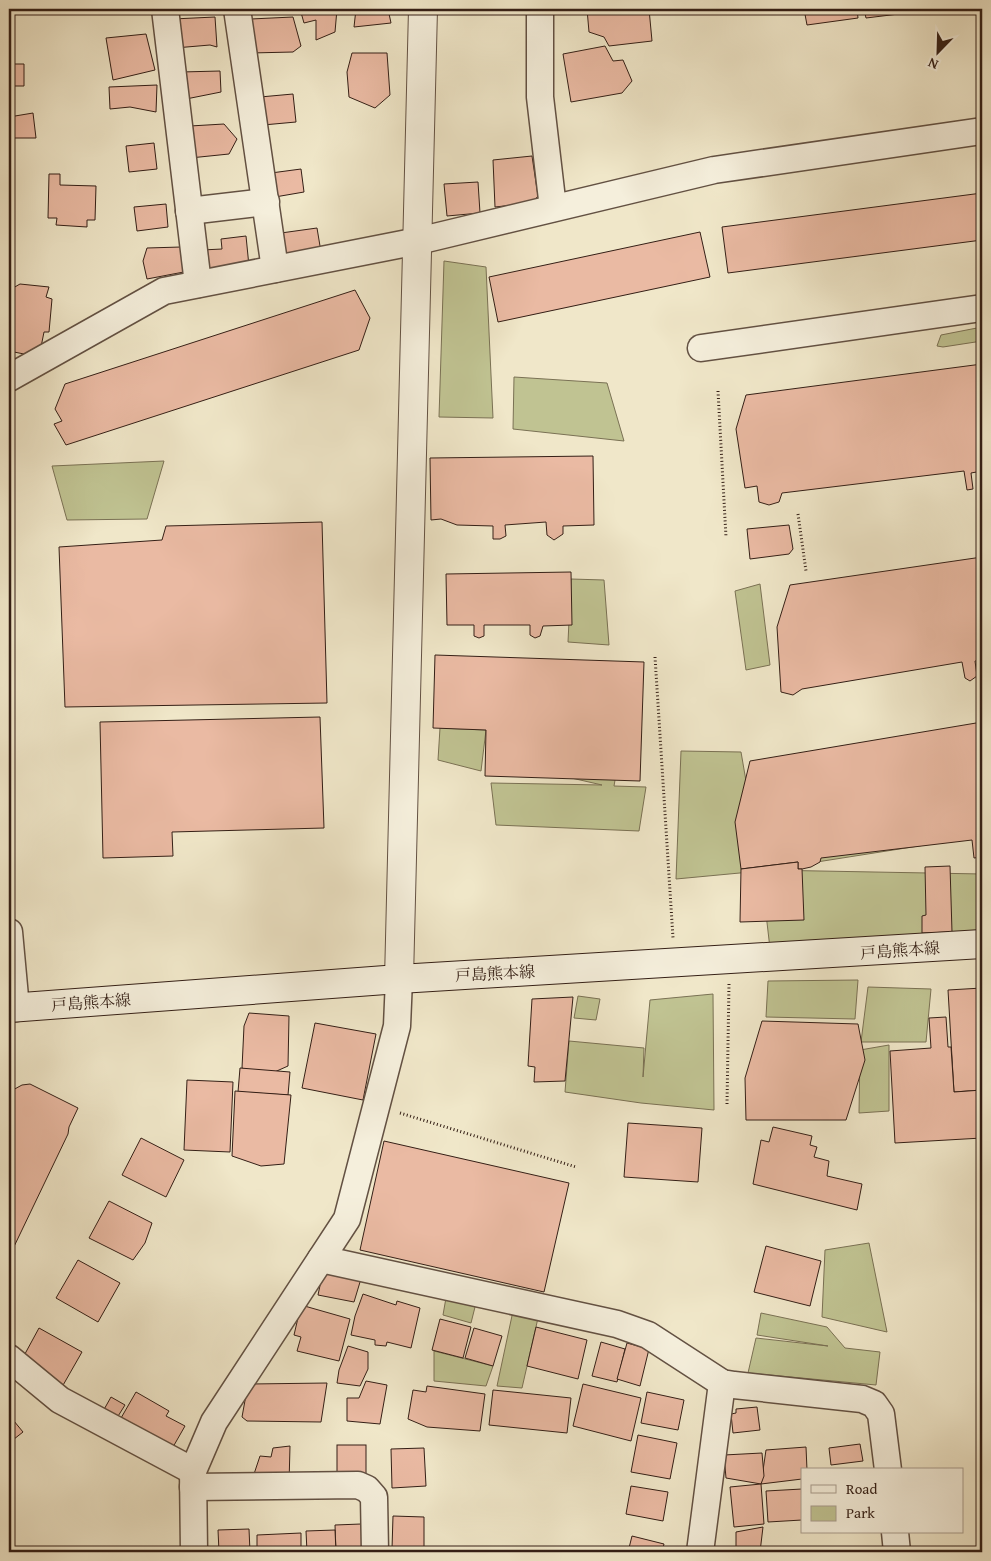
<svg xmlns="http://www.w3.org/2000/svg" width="991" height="1561" viewBox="0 0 991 1561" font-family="'Gentium Book Plus','Noto Serif JP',serif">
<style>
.green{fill:#c0c392;stroke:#7a7154}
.building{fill:#eabaa3;stroke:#341f16}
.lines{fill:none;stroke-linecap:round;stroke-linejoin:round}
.minor-casing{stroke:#635143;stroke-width:29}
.tertiary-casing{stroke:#635143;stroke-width:30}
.secondary-casing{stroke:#341f16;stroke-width:30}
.path{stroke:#341f16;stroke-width:3;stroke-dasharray:1 2.5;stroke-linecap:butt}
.minor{stroke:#f5efdc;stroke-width:26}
.tertiary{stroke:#f5efdc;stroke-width:28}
.secondary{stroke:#f5efdc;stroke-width:28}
.labels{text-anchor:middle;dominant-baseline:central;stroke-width:4;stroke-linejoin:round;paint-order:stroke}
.street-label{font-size:16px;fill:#341f16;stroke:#f5efdc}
</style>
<rect width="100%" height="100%" fill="#f0e7c9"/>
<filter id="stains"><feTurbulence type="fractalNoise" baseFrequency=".004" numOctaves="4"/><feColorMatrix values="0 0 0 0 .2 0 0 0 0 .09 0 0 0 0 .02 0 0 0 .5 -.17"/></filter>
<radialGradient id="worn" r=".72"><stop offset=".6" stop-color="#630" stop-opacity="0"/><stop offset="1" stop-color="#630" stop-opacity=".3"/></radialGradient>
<g class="green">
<polygon points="444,261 486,267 493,418 439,417"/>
<polygon points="982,327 982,341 943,347 937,346 941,335"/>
<polygon points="514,377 607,383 624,441 513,429"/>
<polygon points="164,461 147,519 67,520 52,466"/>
<polygon points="571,579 604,580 609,645 568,642"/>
<polygon points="760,584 770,665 746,670 735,591"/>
<polygon points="631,687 614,786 646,787 639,831 496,825 491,783 602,785 506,763"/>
<polygon points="440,728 486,730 481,771 438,760"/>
<polygon points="681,751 741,752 754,827 982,792 982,836 766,870 982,874 982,931 771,957 761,871 676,879"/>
<polygon points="858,980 855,1019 766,1017 768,981"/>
<polygon points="868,987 931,989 926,1042 861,1042"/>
<polygon points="713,994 714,1110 641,1103 565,1092 569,1041 644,1048 643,1077 650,1000"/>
<polygon points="578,996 600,999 596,1020 574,1018"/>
<polygon points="889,1045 889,1111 859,1113 860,1050"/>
<polygon points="869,1243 887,1332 822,1317 825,1250"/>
<polygon points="447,1292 477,1299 471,1323 443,1315"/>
<polygon points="513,1311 538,1318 522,1388 497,1386"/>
<polygon points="761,1313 827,1327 845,1348 880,1352 876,1385 748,1373 756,1338 828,1346 757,1335"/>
<polygon points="434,1351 493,1366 486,1386 434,1381"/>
</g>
<g class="building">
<polygon points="300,9 337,9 335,32 316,40 316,20 304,23"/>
<polygon points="356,9 388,9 391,23 354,27"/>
<polygon points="587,9 649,9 652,41 609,46 604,37 589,32"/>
<polygon points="804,9 857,9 858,18 807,25"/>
<polygon points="864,9 916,9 915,12 866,18"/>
<polygon points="215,17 217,47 210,45 175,48 173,19"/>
<polygon points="293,17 301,46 293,52 251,53 251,19"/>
<polygon points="146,34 155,70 113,80 106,38"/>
<polygon points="605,46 613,61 623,60 632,81 622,93 571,102 563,54"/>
<polygon points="352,53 387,53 390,95 375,108 349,97 347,72"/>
<polygon points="9,56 14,56 14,64 24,64 24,86 12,86 12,107 9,107"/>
<polygon points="220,71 221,92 181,100 181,72"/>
<polygon points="157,85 156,112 130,107 110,109 109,87"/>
<polygon points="293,94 296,122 263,125 260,97"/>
<polygon points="33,113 36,138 9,138 9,117"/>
<polygon points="224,124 237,139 229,154 190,158 190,126"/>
<polygon points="154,143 157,169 129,172 126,146"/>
<polygon points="532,156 538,196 532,203 495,207 493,160"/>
<polygon points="301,169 304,192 275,197 271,173"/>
<polygon points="9,170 12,170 12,265 9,264"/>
<polygon points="49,174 60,174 60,185 96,186 95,220 87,220 87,227 56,225 57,218 48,218"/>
<polygon points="478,182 480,213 447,216 444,184"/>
<polygon points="982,193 982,240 728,273 722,227"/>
<polygon points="166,204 168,227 137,231 134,207"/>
<polygon points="317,228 321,252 285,258 281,233"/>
<polygon points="700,232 710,277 498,322 489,277"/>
<polygon points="246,236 250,276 205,281 202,250 222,249 221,239"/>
<polygon points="181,247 189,271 147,279 143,261 147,248"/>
<polygon points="20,284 49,287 46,297 52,299 49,332 44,332 39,357 9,351 9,321 13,288"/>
<polygon points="355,290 370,318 359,350 66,445 54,424 62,421 55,409 65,384"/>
<polygon points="982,364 982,471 971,473 973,489 967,490 964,471 782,493 779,502 769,505 759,502 757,486 745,488 736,429 746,395"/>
<polygon points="593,456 594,525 563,526 563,534 554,540 547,535 546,522 505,525 506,536 500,539 493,539 493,526 457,525 441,519 431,520 430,458"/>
<polygon points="322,522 327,703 65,707 59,547 162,540 166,526"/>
<polygon points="789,525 793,549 789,554 750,559 747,529"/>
<polygon points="982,557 982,660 975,661 977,676 970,681 965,678 962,662 802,689 793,695 781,692 777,627 790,585"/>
<polygon points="571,572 572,625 543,626 540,636 535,638 530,635 530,625 484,625 484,636 479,638 474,636 474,625 447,625 446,574"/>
<polygon points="435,655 644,662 640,781 485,776 486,730 433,728"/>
<polygon points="320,717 324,828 172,832 173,856 103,858 100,722"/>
<polygon points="982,722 982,857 974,858 972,840 821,858 820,862 811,867 802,869 798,869 798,862 741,869 735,822 750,761"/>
<polygon points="798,862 798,869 802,869 804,920 740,922 741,869"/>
<polygon points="950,866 952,932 922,933 922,916 926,915 925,867"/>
<polygon points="982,988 982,1090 954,1092 948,990"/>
<polygon points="573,997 565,1081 534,1082 535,1067 528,1066 532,999"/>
<polygon points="249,1013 289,1016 288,1066 261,1078 242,1068 244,1026"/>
<polygon points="946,1017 948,1047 951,1047 954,1092 982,1090 982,1138 895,1143 890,1051 931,1048 929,1018"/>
<polygon points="762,1021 858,1024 865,1060 846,1120 746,1120 745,1078"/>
<polygon points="315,1023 376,1034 363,1100 302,1088"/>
<polygon points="240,1068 290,1072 288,1095 238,1092"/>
<polygon points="187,1080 233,1082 230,1152 184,1150"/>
<polygon points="30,1084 78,1108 69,1127 68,1134 9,1257 9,1094 11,1091 22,1085"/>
<polygon points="235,1091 291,1095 284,1164 261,1166 232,1156"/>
<polygon points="628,1123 702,1128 698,1182 624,1177"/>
<polygon points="773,1127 812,1136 810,1145 817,1147 814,1157 829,1161 827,1176 862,1184 857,1210 753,1184 761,1140 769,1142"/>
<polygon points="141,1138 184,1160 166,1197 122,1175"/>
<polygon points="384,1141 569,1183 544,1292 360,1250"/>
<polygon points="109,1201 152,1223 145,1243 133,1260 89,1238"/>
<polygon points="766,1246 821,1261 810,1306 754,1292"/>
<polygon points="78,1260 120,1283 98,1322 56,1298"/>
<polygon points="325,1262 363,1272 354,1302 318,1295"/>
<polygon points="363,1294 396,1305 397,1301 420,1308 411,1348 387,1342 386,1346 375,1345 375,1340 351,1335 355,1316"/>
<polygon points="301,1305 350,1319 339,1361 297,1351 301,1337 294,1335"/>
<polygon points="440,1319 471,1327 463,1358 432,1350"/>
<polygon points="536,1327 587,1340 578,1379 527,1366"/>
<polygon points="39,1328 82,1352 62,1387 20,1363"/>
<polygon points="474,1328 502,1336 493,1366 465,1358"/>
<polygon points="601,1342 625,1349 617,1382 592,1376"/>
<polygon points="627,1343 649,1349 640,1386 617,1379"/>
<polygon points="348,1346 368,1352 368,1369 360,1386 337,1383 339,1370"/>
<polygon points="366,1381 387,1385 380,1424 347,1421 347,1398 359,1398"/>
<polygon points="327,1383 321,1422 247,1421 242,1417 246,1395 251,1384"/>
<polygon points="583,1384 641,1398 631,1441 573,1426"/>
<polygon points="427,1386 485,1394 480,1431 427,1427 408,1419 413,1390 426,1392"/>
<polygon points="493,1390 571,1398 567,1433 489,1425"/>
<polygon points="136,1392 169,1411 166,1416 185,1426 169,1454 117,1425"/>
<polygon points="647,1392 684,1400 678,1430 641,1423"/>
<polygon points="111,1397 125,1405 115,1421 102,1413"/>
<polygon points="757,1407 760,1430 733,1433 731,1414 736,1413 736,1409"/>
<polygon points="9,1415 23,1432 9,1443"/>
<polygon points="638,1435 677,1443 670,1479 631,1472"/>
<polygon points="860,1444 863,1461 831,1465 829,1448"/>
<rect x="337" y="1445" width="29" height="39"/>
<polygon points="290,1446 289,1484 254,1474 260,1456 271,1457 273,1448"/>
<polygon points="806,1447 807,1470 802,1470 802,1479 761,1484 766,1450"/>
<polygon points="424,1448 426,1486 392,1488 391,1449"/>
<polygon points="762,1453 764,1476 761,1484 726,1478 724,1455"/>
<polygon points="761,1484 764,1524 734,1527 730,1487"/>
<polygon points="631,1486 668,1492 663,1521 626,1514"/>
<polygon points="802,1489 802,1520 768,1522 766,1491"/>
<polygon points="393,1516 424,1517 424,1550 392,1549"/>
<polygon points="361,1524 363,1552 336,1552 335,1525"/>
<polygon points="763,1527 760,1552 736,1552 736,1532"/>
<polygon points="249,1529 250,1552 219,1552 218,1530"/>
<polygon points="335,1530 336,1552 307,1552 306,1531"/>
<polygon points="301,1533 301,1552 257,1552 257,1535"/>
<polygon points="632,1536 664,1544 662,1552 628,1552"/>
</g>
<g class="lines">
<defs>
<g id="minor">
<polyline points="165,9 198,284"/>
<polyline points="237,9 275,269"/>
<polyline points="540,9 540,97 553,208"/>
<polyline points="189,211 266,202"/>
<polyline points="701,348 982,308"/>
<polyline points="9,378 164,291 418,241 714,170 982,131"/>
<polyline points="9,932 16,1008"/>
<polyline points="321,1259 617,1324 648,1335 722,1383 734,1385 862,1399 874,1404 881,1414 888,1470"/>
<polyline points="9,1358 60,1400 193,1471"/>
<polyline points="193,1487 358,1485 367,1489 374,1497 375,1552"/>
<polyline points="895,1532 897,1552"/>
<polyline points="194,1552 193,1471 214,1422 347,1219 397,1026 399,979"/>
<polyline points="700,1552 722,1383"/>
</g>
<polyline id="tertiary" points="399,979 423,9"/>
<polyline id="secondary" points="9,1008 399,979 982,944"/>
</defs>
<use href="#minor" class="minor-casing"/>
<use href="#tertiary" class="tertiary-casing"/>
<use href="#secondary" class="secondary-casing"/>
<g class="path">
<polyline points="718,391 726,537"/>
<polyline points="798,514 806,571"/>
<polyline points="655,657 673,938"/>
<polyline points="727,1104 729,984"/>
<polyline points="400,1113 576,1167"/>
</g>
<use href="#minor" class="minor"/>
<use href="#tertiary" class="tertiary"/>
<use href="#secondary" class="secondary"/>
</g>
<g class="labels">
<g class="street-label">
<text transform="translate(900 950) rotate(-4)">戸島熊本線</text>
<text transform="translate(495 973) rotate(-3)">戸島熊本線</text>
<text transform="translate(91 1002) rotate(-4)">戸島熊本線</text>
</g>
</g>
<rect width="991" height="1561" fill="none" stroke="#f0e7c9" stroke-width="30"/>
<rect x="10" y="10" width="971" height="1541" fill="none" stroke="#341f16" stroke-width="2.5"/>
<rect x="15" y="15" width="961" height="1531" fill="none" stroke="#341f16"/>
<rect x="801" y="1468" width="162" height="65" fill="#f5efdc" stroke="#a89c8d"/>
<rect x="811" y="1485" width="25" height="8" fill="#f5efdc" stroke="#a89c8d"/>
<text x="846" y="1494" font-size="15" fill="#341f16">Road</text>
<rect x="811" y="1506" width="25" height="15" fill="#c0c392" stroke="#a89c8d"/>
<text x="846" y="1518" font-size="15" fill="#341f16">Park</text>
<g transform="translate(938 52) rotate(203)" stroke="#f5efdc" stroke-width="4" paint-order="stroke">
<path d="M0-4L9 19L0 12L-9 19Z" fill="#341f16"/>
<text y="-8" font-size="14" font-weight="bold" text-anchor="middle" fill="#341f16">N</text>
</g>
<rect width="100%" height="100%" filter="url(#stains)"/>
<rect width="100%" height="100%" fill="url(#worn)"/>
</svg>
